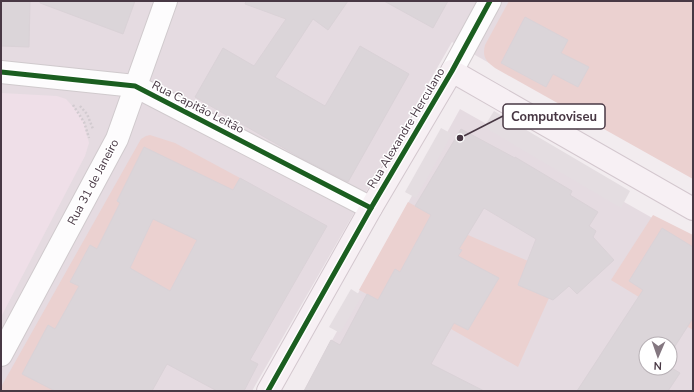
<svg xmlns="http://www.w3.org/2000/svg" width="694" height="392" viewBox="0 0 694 392" font-family="'Nunito Sans',sans-serif">
<style>
.residential{fill:#e5dbe1;fill-rule:evenodd}
.education{fill:#efdfe8}
.green{fill:#ebd1d0}
.parking{fill:#e4dde1}
.building{fill:#dbd5d9;stroke:#dad2d7;fill-rule:evenodd}
.lines{fill:none;stroke-linecap:round;stroke-linejoin:round}
.street-casing{stroke:#d0cacd;stroke-width:24}
.secondary-casing{stroke:#d3c7ce;stroke-width:24}
.path{stroke:#d2cbd0;stroke-width:2.5;stroke-dasharray:2 2;stroke-linecap:butt}
.street{stroke:#fdfcfd;stroke-width:22}
.secondary{stroke:#f7f0f4;stroke-width:22}
.cycleway-casing{stroke:#fff;stroke-width:8}
.cycleway{stroke:#1b5e20;stroke-width:5}
.labels{text-anchor:middle;dominant-baseline:central;stroke-width:3;stroke-linejoin:round;paint-order:stroke}
.street-label{font-size:12px;fill:#483844;stroke:#fff}
.leader{fill:none;stroke:#483844;stroke-width:1.5}
.callout-dot{fill:#483844;stroke:#fff;stroke-width:1.5}
.callout{fill:#fff;stroke:#483844;stroke-width:1.5}
.callout-label{font-size:13px;text-anchor:middle;font-weight:bold;fill:#483844}
</style>
<rect width="100%" height="100%" fill="#f2ecef"/>
<g class="residential">
<polygon points="1,1 693,1 678,170 452,42 252,391 1,391"/>
<path d="M460 109 693 241V391H304ZM646 344H670V368H646Z"/>
</g>
<polygon class="education" points="1,93 57,96 66,99 79,113 84,122 89,143 85,156 1,317"/>
<g class="green">
<path d="M509 1H693V179L495 68C486 61 482 57 485 45Z"/>
<polygon points="150,135 175,143 240,178 170,291 157,284 118,391 1,391 1,387 141,139 146,136"/>
<polygon points="408,202 468,235 528,261 518,285 549,298 518,367 451,329 447,336 359,290"/>
<polygon points="653,215 693,235 693,330 611,280"/>
</g>
<g class="parking">
<polygon points="494,111 630,191 621,208 484,127"/>
<polygon points="441,128 452,134 416,198 405,192"/>
<polygon points="351,289 362,296 340,333 329,327"/>
</g>
<g class="building">
<polygon points="1,1 30,1 29,47 1,46"/>
<polygon points="40,1 135,1 123,34 40,3"/>
<polygon points="246,1 348,1 328,30 313,19 275,77 325,106 360,46 409,74 348,182 301,158 195,97 223,48 254,66 286,19 245,4"/>
<polygon points="384,1 448,1 433,28"/>
<polygon points="525,17 568,40 561,53 589,67 578,87 553,74 546,87 501,63"/>
<polygon points="461,129 515,158 515,157 572,191 570,195 598,212 589,226 596,231 593,237 614,260 577,294 569,286 553,300 518,285 536,239 484,208 459,249 462,250 458,256 499,278 468,330 454,323 431,364 484,391 304,391 331,340 340,345 367,294 378,300 395,269 400,272 431,215 415,206"/>
<path d="M144 147 233 190 240 178 327 226 250 360 258 364 244 391H217L167 364 152 391H55L22 374 48 325 55 329 79 286 70 282 90 245 97 249 120 203 117 201ZM153 219 197 240 170 291 130 268Z"/>
<polygon points="662,228 693,247 693,318 670,354 670,344 646,344 646,368 670,367 680,373 668,391 577,391 643,290 629,281"/>
</g>
<g class="lines">
<defs>
<g id="street">
<polyline points="452,71 490,1"/>
<polyline points="1,72 135,86 371,208"/>
<polyline points="1,355 117,139 166,1"/>
</g>
<polyline id="secondary" points="268,391 371,208 452,71 693,209"/>
</defs>
<use href="#street" class="street-casing"/>
<use href="#secondary" class="secondary-casing"/>
<g class="path">
<polyline points="73,105 84,122 89,138"/>
<polyline points="80,106 87,114 93,129"/>
</g>
<use href="#street" class="street"/>
<use href="#secondary" class="secondary"/>
<defs>
<g id="cycleway">
<polyline points="1,72 135,86 371,208"/>
<polyline points="268,391 371,208 452,71 490,1"/>
</g>
</defs>
<use href="#cycleway" class="cycleway-casing"/>
<use href="#cycleway" class="cycleway"/>
</g>
<g class="labels">
<g class="street-label">
<text transform="translate(198 107) rotate(27)">Rua Capitão Leitão</text>
<text transform="translate(406 128) rotate(-59)">Rua Alexandre Herculano</text>
<text transform="translate(93 182) rotate(-62)">Rua 31 de Janeiro</text>
</g>
</g>
<path class="leader" d="M460 138L503 116"/>
<circle class="callout-dot" cx="460" cy="138" r="4"/>
<rect class="callout" x="503" y="104" width="102" height="25" rx="4"/>
<g class="callout-label">
<text x="554" y="121">Computoviseu</text>
</g>
<rect width="694" height="392" fill="none" stroke="#483844" stroke-width="4"/>
<g transform="translate(658 356) rotate(182)"><circle r="19" fill="#ffffff" stroke="#b6afb4"/>
<path d="M0-3L7 15L0 10L-7 15Z" fill="#847780"/>
<text y="-6" font-size="11" font-weight="bold" text-anchor="middle" fill="#483844">N</text>
</g>
</svg>
